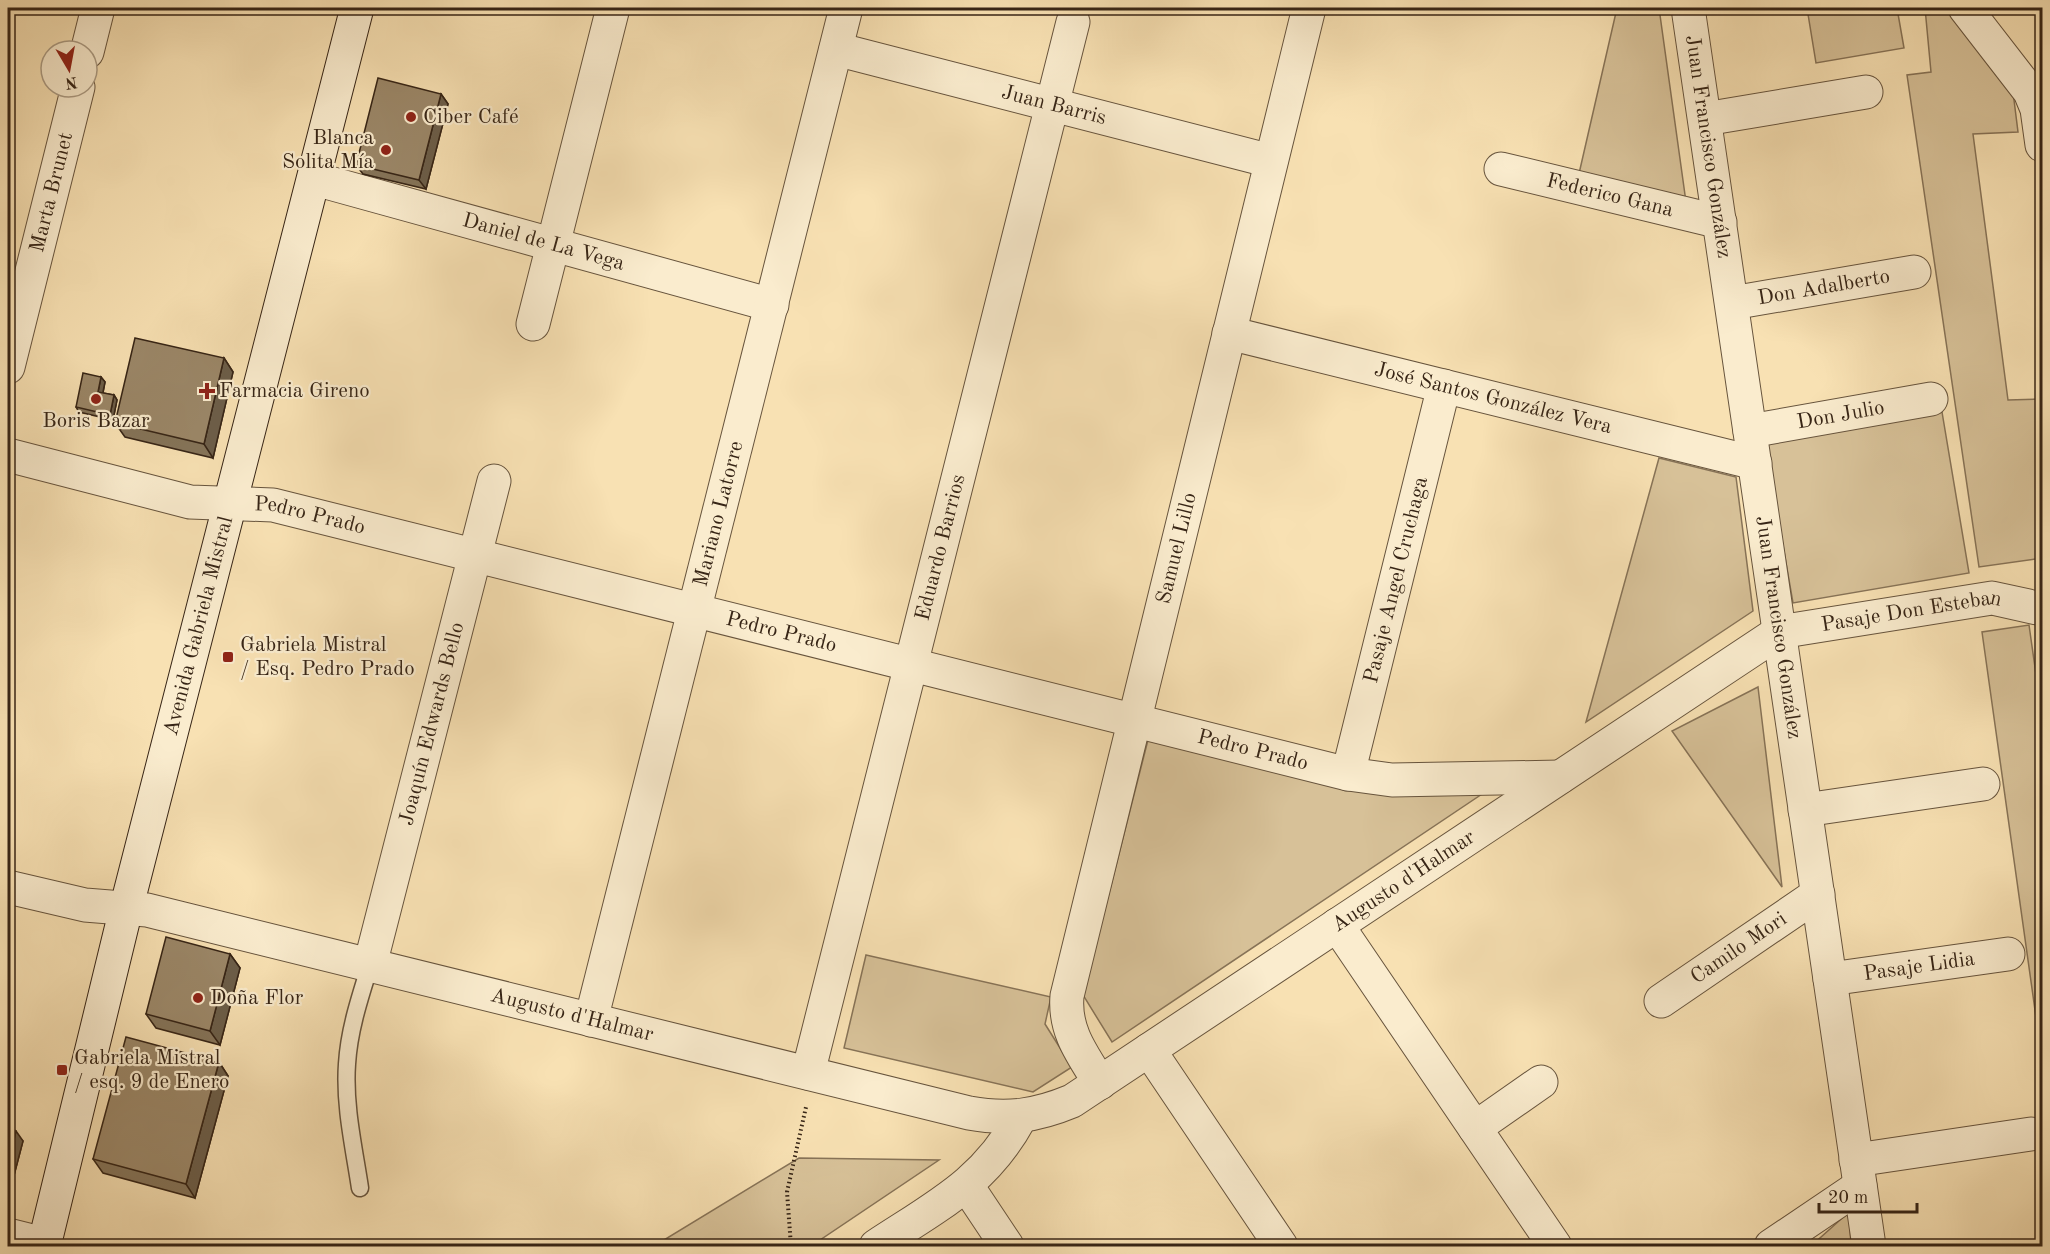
<svg xmlns="http://www.w3.org/2000/svg" width="2050" height="1254" viewBox="0 0 2050 1254" font-family="'Old Standard TT',serif">
<style>
.green{fill:#d7c198;stroke:#877357;stroke-width:1.5}
.lines{fill:none;stroke-linecap:round;stroke-linejoin:round}
.service-casing{stroke:#67543d;stroke-width:19}
.minor-casing{stroke:#67543d;stroke-width:35}
.secondary-casing{stroke:#372516;stroke-width:35}
.path{stroke:#372516;stroke-width:4;stroke-dasharray:1.5 3;stroke-linecap:butt}
.service{stroke:#faecce;stroke-width:16}
.minor{stroke:#faecce;stroke-width:33}
.secondary{stroke:#faecce;stroke-width:33}
.wall{fill:#857459;stroke:#372516;stroke-width:1.5}
.shaded-wall{fill:#6c5e49;stroke:#372516;stroke-width:1.5}
.building{fill:#9b8768;stroke:#372516;stroke-width:1.5}
.poi-dot{fill:#8f2418;stroke:#faecce;stroke-width:2}
.labels{text-anchor:middle;dominant-baseline:central;stroke-width:4.5;stroke-linejoin:round;paint-order:stroke}
.street-label{font-size:21px;fill:#372516;stroke:#faecce}
.poi-label{font-size:21px;fill:#372516;stroke:#faecce;text-anchor:start}
</style>
<rect width="100%" height="100%" fill="#f8e1b3"/>
<filter id="stains"><feTurbulence type="fractalNoise" baseFrequency=".00333" numOctaves="4"/><feColorMatrix values="0 0 0 0 .2 0 0 0 0 .09 0 0 0 0 .02 0 0 0 .5 -.17"/></filter>
<radialGradient id="worn" r=".72"><stop offset=".6" stop-color="#630" stop-opacity="0"/><stop offset="1" stop-color="#630" stop-opacity=".3"/></radialGradient>
<g class="green">
<polygon points="1617,8 1659,8 1686,202 1578,178"/>
<polygon points="1807,8 1897,8 1904,48 1816,63"/>
<polygon points="1925,8 1950,8 2012,84 2018,132 1973,134 2008,400 2042,399 2042,558 1979,567 1907,75 1931,72"/>
<polygon points="1942,412 1969,573 1793,603 1765,442"/>
<polygon points="1659,458 1736,477 1753,611 1586,722"/>
<polygon points="2029,625 2042,717 2042,1060 1982,632"/>
<polygon points="1758,687 1782,887 1672,731"/>
<polygon points="1149,736 1491,788 1112,1042 1083,995"/>
<polygon points="866,955 1051,997 1045,1024 1072,1067 1033,1092 844,1048"/>
<polygon points="799,1158 939,1160 811,1246 654,1246"/>
<polygon points="1849,1212 1851,1246 1811,1246"/>
</g>
<g class="lines">
<defs>
<path id="service" d="M360 1188C354 1148 344 1105 347 1064 349 1030 360 997 370 965"/>
<g id="minor">
<path id="s1" d="M1688 8 1869 1246"/>
<polyline points="1965,8 2030,92 2037,109 2042,145"/>
<path id="s2" d="M836 49 1271 161"/>
<polyline points="87,52 98,8"/>
<polyline points="1705,119 1866,92"/>
<path id="s3" d="M1501 169 1720 222"/>
<path id="s4" d="M315 179 772 305"/>
<path id="s5" d="M1732 303 1914 272"/>
<polyline points="533,324 613,8"/>
<path id="s6" d="M1229 333 1755 463"/>
<path id="s7" d="M8 367 78 87"/>
<path id="s8" d="M1750 431 1931 399"/>
<path id="s9" d="M8 455 190 502 273 505 1348 774 1392 780 1560 777"/>
<path id="s10" d="M1348 774 1444 386"/>
<polyline points="1805,810 1983,784"/>
<path id="s11" d="M8 887 85 905 147 910 969 1113C1007 1120 1036 1116 1072 1101L1779 632 1992 598 2042 609"/>
<polyline points="1337,925 1555,1246"/>
<path id="s12" d="M370 965 494 481"/>
<path id="s13" d="M1830 979 2008 954"/>
<path id="s14" d="M1661 1001 1818 894"/>
<path id="s15" d="M591 1020 846 8"/>
<polyline points="1149,1050 1281,1246"/>
<path id="s16" d="M808 1073 1073 22"/>
<path id="s17" d="M1100 1083C1082 1054 1064 1031 1067 996L1309 8"/>
<polyline points="1475,1128 1541,1082"/>
<polyline points="1856,1160 2031,1134"/>
<polyline points="967,1186 1007,1246"/>
<polyline points="8,1235 44,1244"/>
<path d="M876 1246C935 1207 985 1183 1020 1118"/>
<polyline points="1771,1246 1860,1186"/>
</g>
<g id="secondary">
<path id="s18" d="M44 1246 126 909 357 8"/>
</g>
</defs>
<use href="#service" class="service-casing"/>
<use href="#minor" class="minor-casing"/>
<use href="#secondary" class="secondary-casing"/>
<polyline class="path" points="791,1246 787,1192 806,1107"/>
<use href="#service" class="service"/>
<use href="#minor" class="minor"/>
<use href="#secondary" class="secondary"/>
</g>
<g class="wall">
<polygon points="441,94 448,104 426,189 363,174 356,165"/>
<polygon points="224,358 233,372 213,458 125,437 115,423"/>
<polygon points="101,377 105,382 103,393 114,395 117,400 113,420 79,412 76,407"/>
<polygon points="230,954 240,968 220,1045 156,1028 146,1014"/>
<polygon points="219,1062 228,1076 195,1198 103,1173 93,1159"/>
<polygon points="8,1129 23,1141 12,1183 8,1182"/>
</g>
<g class="shaded-wall">
<polygon points="441,94 448,104 426,189 419,180"/>
<polygon points="224,358 233,372 213,458 204,444"/>
<polygon points="101,377 105,382 102,397 98,392"/>
<polygon points="114,395 117,400 113,420 110,415"/>
<polygon points="230,954 240,968 220,1045 210,1031"/>
<polygon points="219,1062 228,1076 195,1198 186,1184"/>
<polygon points="16,1131 23,1141 12,1183 8,1176 8,1165"/>
</g>
<g class="building">
<polygon points="378,78 441,94 419,180 356,165"/>
<polygon points="135,338 224,358 204,444 115,423"/>
<polygon points="83,373 101,377 98,392 114,395 110,415 76,407"/>
<polygon points="166,937 230,954 210,1031 146,1014"/>
<polygon points="126,1037 219,1062 186,1184 93,1159"/>
<polygon points="8,1129 16,1131 8,1165"/>
</g>
<g class="poi-dot">
<circle cx="411" cy="117" r="6"/>
<circle cx="386" cy="150" r="6"/>
<path d="M204 382h6v6h6v6h-6v6h-6v-6h-6v-6h6z"/>
<circle cx="96" cy="399" r="6"/>
<rect x="222" y="651" width="12" height="12" rx="3"/>
<circle cx="198" cy="998" r="6"/>
<rect x="56" y="1064" width="12" height="12" rx="3"/>
</g>
<g class="labels">
<g class="street-label">
<text stroke="none"><textPath href="#s2" startOffset="225">Juan Barris</textPath></text>
<text stroke="none"><textPath href="#s1" startOffset="140">Juan Francisco González</textPath></text>
<text stroke="none"><textPath href="#s7" startOffset="180">Marta Brunet</textPath></text>
<text stroke="none"><textPath href="#s3" startOffset="112">Federico Gana</textPath></text>
<text stroke="none"><textPath href="#s4" startOffset="237">Daniel de La Vega</textPath></text>
<text stroke="none"><textPath href="#s5" startOffset="93">Don Adalberto</textPath></text>
<text stroke="none"><textPath href="#s6" startOffset="272">José Santos González Vera</textPath></text>
<text stroke="none"><textPath href="#s8" startOffset="92">Don Julio</textPath></text>
<text stroke="none"><textPath href="#s15" startOffset="522">Mariano Latorre</textPath></text>
<text stroke="none"><textPath href="#s9" startOffset="309">Pedro Prado</textPath></text>
<text stroke="none"><textPath href="#s16" startOffset="542">Eduardo Barrios</textPath></text>
<text stroke="none"><textPath href="#s17" startOffset="556">Samuel Lillo</textPath></text>
<text stroke="none"><textPath href="#s10" startOffset="200">Pasaje Angel Cruchaga</textPath></text>
<text stroke="none"><textPath href="#s11" startOffset="2076">Pasaje Don Esteban</textPath></text>
<text stroke="none"><textPath href="#s18" startOffset="639">Avenida Gabriela Mistral</textPath></text>
<text stroke="none"><textPath href="#s1" startOffset="626">Juan Francisco González</textPath></text>
<text stroke="none"><textPath href="#s9" startOffset="795">Pedro Prado</textPath></text>
<text stroke="none"><textPath href="#s12" startOffset="249">Joaquín Edwards Bello</textPath></text>
<text stroke="none"><textPath href="#s9" startOffset="1281">Pedro Prado</textPath></text>
<text stroke="none"><textPath href="#s11" startOffset="1491">Augusto d'Halmar</textPath></text>
<text stroke="none"><textPath href="#s14" startOffset="94">Camilo Mori</textPath></text>
<text stroke="none"><textPath href="#s13" startOffset="90">Pasaje Lidia</textPath></text>
<text stroke="none"><textPath href="#s11" startOffset="579">Augusto d'Halmar</textPath></text>
</g>
<g class="poi-label">
<text x="423" y="117">Ciber Café</text>
<text x="374" y="138" text-anchor="end">Blanca<tspan x="374" dy="24">Solita Mía</tspan></text>
<text x="219" y="391">Farmacia Gireno</text>
<text x="96" y="421" text-anchor="middle">Boris Bazar</text>
<text x="240" y="645">Gabriela Mistral<tspan x="240" dy="24">/ Esq. Pedro Prado</tspan></text>
<text x="210" y="998">Doña Flor</text>
<text x="74" y="1058">Gabriela Mistral<tspan x="74" dy="24">/ esq. 9 de Enero</tspan></text>
</g>
</g>
<rect width="2050" height="1254" fill="none" stroke="#f8e1b3" stroke-width="30"/>
<rect x="9" y="9" width="2032" height="1236" fill="none" stroke="#372516" stroke-width="3"/>
<rect x="15" y="15" width="2020" height="1224" fill="none" stroke="#372516" stroke-width="1.5"/>
<g transform="translate(69 69) rotate(170)"><circle r="28" fill="#faecce" stroke="#ac9c84" stroke-width="1.5"/>
<path d="M0-4.5L10 22L0 15L-10 22Z" fill="#8f2418"/>
<text y="-9" font-size="16" font-weight="bold" text-anchor="middle" fill="#372516">N</text>
</g>
<path d="M1819 1203v9h98v-9" fill="none" stroke="#372516" stroke-width="3"/>
<text x="1828" y="1203" font-size="18" fill="#372516" stroke="#faecce" stroke-width="4.5" paint-order="stroke">20 m</text>
<rect width="100%" height="100%" filter="url(#stains)"/>
<rect width="100%" height="100%" fill="url(#worn)"/>
</svg>
